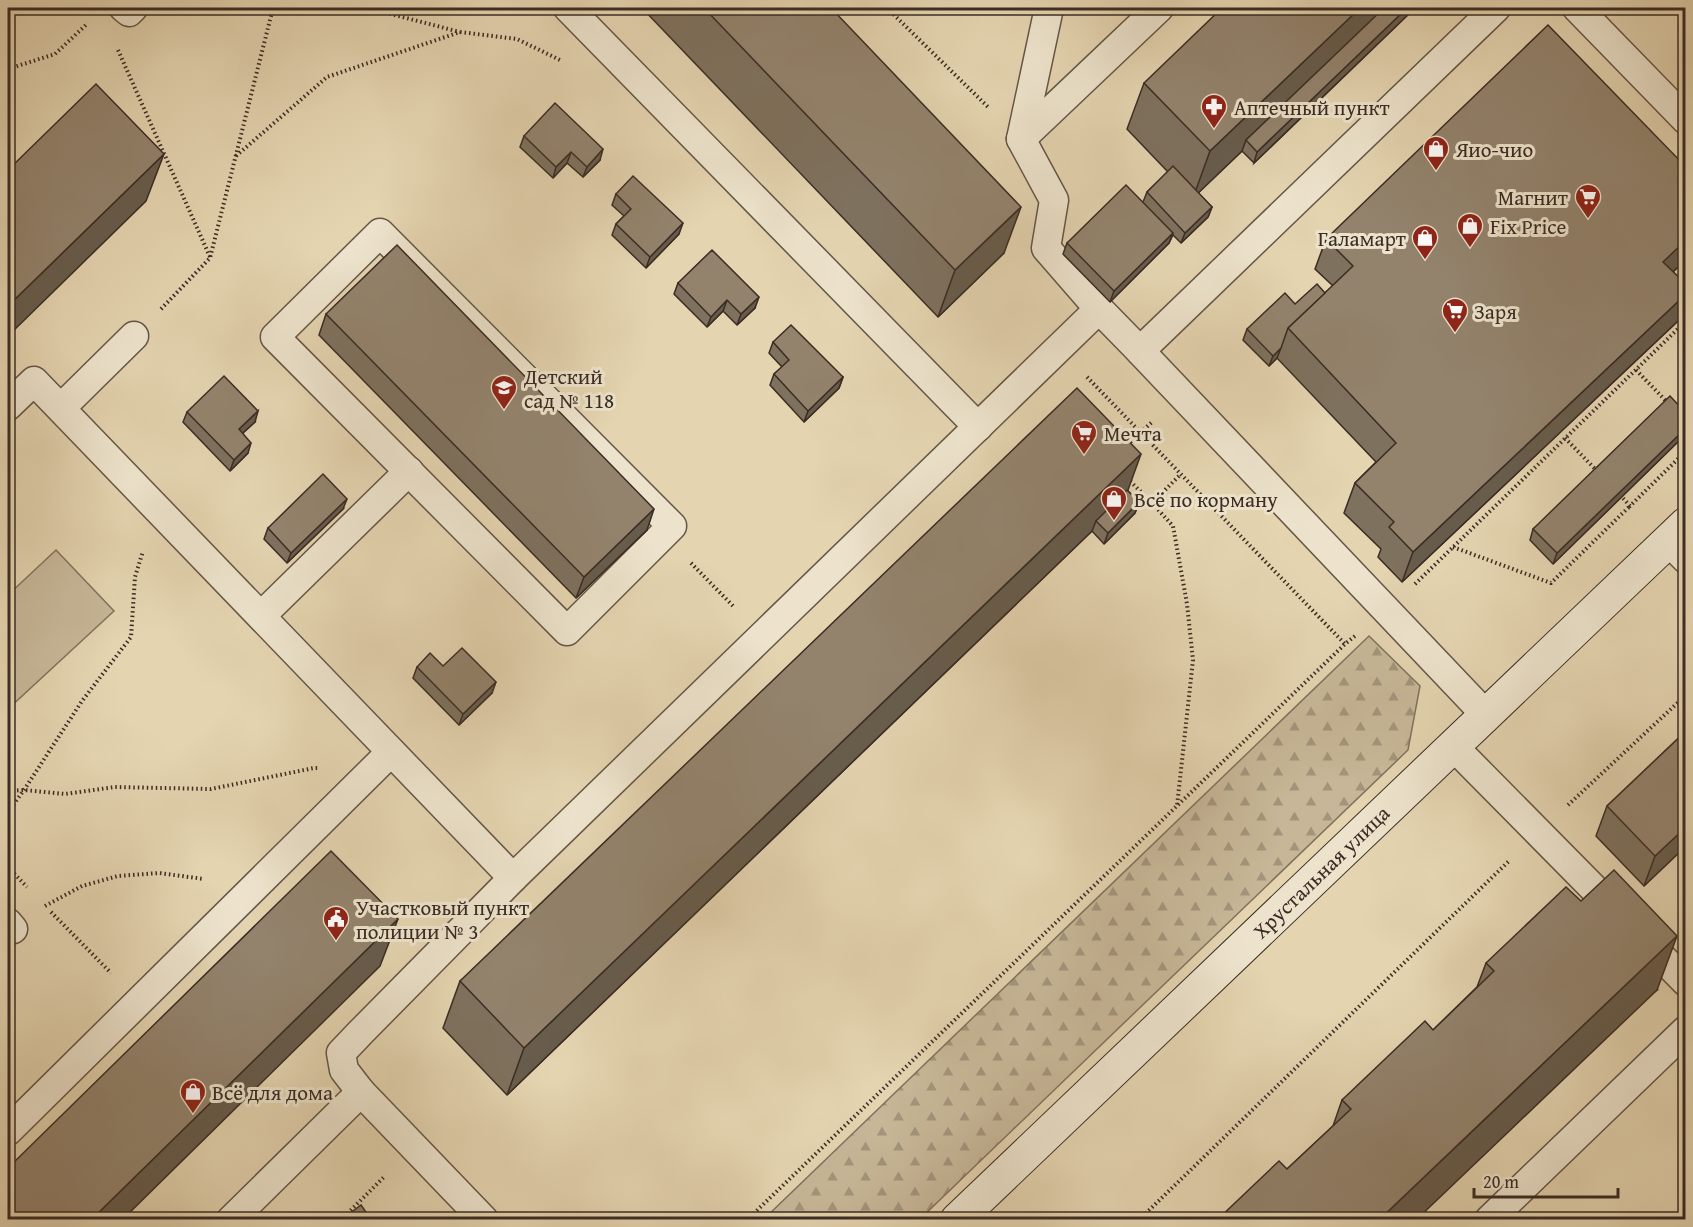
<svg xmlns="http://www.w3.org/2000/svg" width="1693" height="1227" viewBox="0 0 1693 1227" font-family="'Gentium Book Plus',serif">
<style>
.green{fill:#c7b798;stroke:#81725e;stroke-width:1.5}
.forest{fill:url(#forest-firs);stroke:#81725e;stroke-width:1.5}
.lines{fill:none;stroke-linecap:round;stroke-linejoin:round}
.lane-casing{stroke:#655647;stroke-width:31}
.secondary-casing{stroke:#3b2c24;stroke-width:35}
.path{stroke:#3b2c24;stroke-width:4;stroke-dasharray:1.5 3;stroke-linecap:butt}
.lane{stroke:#ede3cc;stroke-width:28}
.secondary{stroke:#ede3cc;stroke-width:33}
.wall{fill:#7e715e;stroke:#3b2c24;stroke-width:1.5}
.shaded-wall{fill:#675c4c;stroke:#3b2c24;stroke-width:1.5}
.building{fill:#93836d;stroke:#3b2c24;stroke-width:1.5}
.labels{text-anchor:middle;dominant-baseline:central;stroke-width:6;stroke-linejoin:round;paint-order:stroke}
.poi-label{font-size:21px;fill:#3b2c24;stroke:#ede3cc;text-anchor:start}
.street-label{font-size:21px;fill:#3b2c24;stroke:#ede3cc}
</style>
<defs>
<pattern id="forest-firs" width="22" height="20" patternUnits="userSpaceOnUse" patternTransform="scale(1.5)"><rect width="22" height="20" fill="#c7b798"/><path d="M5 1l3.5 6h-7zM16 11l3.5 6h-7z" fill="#a3957c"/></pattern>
</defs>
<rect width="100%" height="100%" fill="#e4d4b0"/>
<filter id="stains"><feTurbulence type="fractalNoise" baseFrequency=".00333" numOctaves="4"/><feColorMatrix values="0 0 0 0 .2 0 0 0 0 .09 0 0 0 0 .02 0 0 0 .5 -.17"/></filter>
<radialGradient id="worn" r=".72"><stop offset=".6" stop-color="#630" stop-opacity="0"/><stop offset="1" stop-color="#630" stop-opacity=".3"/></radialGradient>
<polygon class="green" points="56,550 114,611 8,709 8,595"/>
<polygon class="forest" points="1369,636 1420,686 1408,750 920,1219 764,1219"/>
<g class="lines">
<defs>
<g id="lane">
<polyline points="124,8 129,12 133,8"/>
<polyline points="568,8 978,427"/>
<polyline points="1049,8 1021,139 1054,200 1046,248 1099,309"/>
<polyline points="1577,8 1686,120"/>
<polyline points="1021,139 1159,8"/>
<polygon points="380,233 672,526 567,631 275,337"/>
<polyline points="8,406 34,381 513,878"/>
<polyline points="61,408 134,336"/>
<polyline points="1668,541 1686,559"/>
<polyline points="261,616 409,471"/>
<polyline points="1486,715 1140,351 1496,8"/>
<polyline points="1453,746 1686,982"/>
<polyline points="8,923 13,929"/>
<polyline points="361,1092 344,1070 341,1053 360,1033 513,878 1099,309 1140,351"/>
<polyline points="8,1131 391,752"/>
<polyline points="231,1220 361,1092 484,1220"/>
<polyline points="1489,1220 1686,1030"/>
</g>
<polyline id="secondary" points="957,1220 1686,524"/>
</defs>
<use href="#lane" class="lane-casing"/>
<use href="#secondary" class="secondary-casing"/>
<g class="path">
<polyline points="368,8 460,32"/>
<polyline points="887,8 988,107"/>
<polyline points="118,50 210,257"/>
<polyline points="8,69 55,54 88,23"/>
<polyline points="236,156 327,77 460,32 517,39 562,61"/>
<polyline points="161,309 210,258 273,8"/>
<polyline points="1636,370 1668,403"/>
<polyline points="1087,377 1345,644"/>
<polyline points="1565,438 1598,472"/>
<polyline points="1127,445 1152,422"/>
<polyline points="1127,478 1152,503 1181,474"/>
<polyline points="1620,495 1630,506 1686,451"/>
<polyline points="1152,503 1173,526 1187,604 1193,660 1177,806"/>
<polyline points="1453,547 1551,583 1630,506"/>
<polyline points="691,563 734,607"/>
<polyline points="1415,584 1686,321"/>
<polyline points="8,791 24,790 65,794 115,787 211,789 314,768 318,768"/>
<polyline points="1568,805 1686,695"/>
<polyline points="8,812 24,790 82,701 131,637 135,577 143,551"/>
<polyline points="8,867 27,887"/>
<polyline points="45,906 82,886 118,876 159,873 204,879"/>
<polyline points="51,912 111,973"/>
<polyline points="341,1220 384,1177"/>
<polyline points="747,1220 1345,644 1355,636"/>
<polyline points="1139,1220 1510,860"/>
</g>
<use href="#lane" class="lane"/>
<use href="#secondary" class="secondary"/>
</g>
<g class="wall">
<polygon points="642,8 831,8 1004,253 938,317"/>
<polygon points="1415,8 1254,163 1242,151 1198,193 1212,207 1208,217 1181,243 1173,235 1169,243 1110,302 1063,254 1067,243 1143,202 1147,192 1168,172 1127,129 1144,83"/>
<polygon points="524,136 600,160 583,177 567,163 553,178 520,147"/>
<polygon points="1686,167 1686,256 1683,262 1673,272 1686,284 1686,304 1680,319 1402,582 1378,557 1381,549 1344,513 1355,483 1376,462 1277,358 1269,366 1243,340 1247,329 1295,304 1325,293 1333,286 1315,269 1326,239"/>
<polygon points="616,194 679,234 646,268 612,235 616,224 624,216 612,205"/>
<polygon points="678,283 755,308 737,325 723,311 707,327 674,294"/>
<polygon points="326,314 647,530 576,598 319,335"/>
<polygon points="773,342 843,377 839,388 804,422 770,385 774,374 782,367 769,353"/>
<polygon points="187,412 255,422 243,433 248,453 230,471 183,422"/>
<polygon points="1686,413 1686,434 1553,564 1530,540 1533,529"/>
<polygon points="1127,490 1139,502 1135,513 1104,544 1092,531 507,1095 443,1028 460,981"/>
<polygon points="343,509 287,563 264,539 268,528"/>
<polygon points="443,666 492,693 459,725 413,678 417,667"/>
<polygon points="1686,731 1686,846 1644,886 1596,836 1607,806"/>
<polygon points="1486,963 1657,990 1287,1169 1333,1126 1342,1100 1433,1030 1477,987"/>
</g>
<g class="shaded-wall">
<polygon points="1360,8 1391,8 1246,140 1242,151 1193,198 1210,151"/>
<polygon points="1407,8 1415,8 1254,163 1257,152"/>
<polygon points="603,149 600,160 583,177 587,167"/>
<polygon points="571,152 567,163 553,178 556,167"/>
<polygon points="164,154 146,201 8,336 8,306"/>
<polygon points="1021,207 1004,253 938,317 955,270"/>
<polygon points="1212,207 1208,217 1181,243 1185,233"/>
<polygon points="1686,222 1686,256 1683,262 1653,291 1663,262"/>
<polygon points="683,223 679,234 646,268 650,257"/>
<polygon points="1173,233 1169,243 1110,302 1114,291"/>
<polygon points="1686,294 1686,304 1680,319 1402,582 1413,552"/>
<polygon points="759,297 755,308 737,325 741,314"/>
<polygon points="727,300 723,311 707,327 711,317"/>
<polygon points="1281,348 1277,358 1269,366 1273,356"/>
<polygon points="843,377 839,388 804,422 808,411"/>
<polygon points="258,411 255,422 235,440 239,429"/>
<polygon points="1686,428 1686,434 1553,564 1557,553"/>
<polygon points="251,443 248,453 230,471 234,460"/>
<polygon points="1141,454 1124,501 1096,521 1092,531 507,1095 524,1048"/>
<polygon points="347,499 343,509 287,563 291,553"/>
<polygon points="1139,502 1135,513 1104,544 1108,533"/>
<polygon points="654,509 647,530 576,598 584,577"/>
<polygon points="496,682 492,693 459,725 463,714"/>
<polygon points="1686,827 1686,846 1644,886 1655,856"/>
<polygon points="398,919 380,966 122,1220 91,1220"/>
<polygon points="1677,936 1657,990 1416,1220 1379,1220"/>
</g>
<g class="building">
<polygon points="704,8 831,8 1021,207 955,270"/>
<polygon points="1222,8 1360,8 1210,151 1144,83"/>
<polygon points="1384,8 1407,8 1257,152 1246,140"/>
<polygon points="1548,25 1686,167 1686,240 1663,262 1686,284 1686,294 1413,552 1389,527 1394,522 1355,483 1396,443 1288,328 1353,266 1326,239"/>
<polygon points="96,84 164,154 8,306 8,170"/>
<polygon points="555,103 603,149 587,167 571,152 556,167 524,136"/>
<polygon points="1173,166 1212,207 1185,233 1147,192"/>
<polygon points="633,176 683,223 650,257 616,224 631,209 616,194"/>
<polygon points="1126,185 1173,233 1114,291 1067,243"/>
<polygon points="397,245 654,509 584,577 326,314"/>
<polygon points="712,250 759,297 741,314 727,300 711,317 678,283"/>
<polygon points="1317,284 1325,293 1288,328 1281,348 1273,356 1247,329 1285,293 1295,304"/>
<polygon points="791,325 843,377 808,411 774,374 789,360 773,342"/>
<polygon points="224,376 258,411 239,429 251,443 234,460 187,412"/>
<polygon points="1077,388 1141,454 524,1048 460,981"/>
<polygon points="1670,396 1686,413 1686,428 1557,553 1533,529"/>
<polygon points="323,474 347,499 291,553 268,528"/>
<polygon points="1127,490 1139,502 1108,533 1096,521"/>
<polygon points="462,648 496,682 463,714 417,667 430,653 443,666"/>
<polygon points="1686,731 1686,827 1655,856 1607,806"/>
<polygon points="331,851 398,919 91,1220 8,1220 8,1168"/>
<polygon points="1614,870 1677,936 1379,1220 1217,1220 1279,1161 1287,1169 1351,1109 1342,1100 1425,1021 1433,1030 1494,971 1486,963 1566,887 1581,901"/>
<polygon points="361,1205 370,1218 369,1220 341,1220"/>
</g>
<defs>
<symbol id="pharmacy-pin" viewBox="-11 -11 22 30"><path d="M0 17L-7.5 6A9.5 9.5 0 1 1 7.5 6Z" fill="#8f2418" stroke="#ede3cc"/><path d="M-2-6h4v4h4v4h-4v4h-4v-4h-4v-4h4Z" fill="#fff"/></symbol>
<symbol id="shop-pin" viewBox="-11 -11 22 30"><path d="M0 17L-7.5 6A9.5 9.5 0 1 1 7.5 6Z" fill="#8f2418" stroke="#ede3cc"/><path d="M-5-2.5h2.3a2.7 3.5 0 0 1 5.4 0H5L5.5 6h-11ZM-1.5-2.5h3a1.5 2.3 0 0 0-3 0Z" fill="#fff"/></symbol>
<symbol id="supermarket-pin" viewBox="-11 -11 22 30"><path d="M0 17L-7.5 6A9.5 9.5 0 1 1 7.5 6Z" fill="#8f2418" stroke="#ede3cc"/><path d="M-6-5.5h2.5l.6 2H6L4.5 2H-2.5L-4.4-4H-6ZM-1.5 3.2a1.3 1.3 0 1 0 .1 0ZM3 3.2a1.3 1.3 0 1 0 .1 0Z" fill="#fff"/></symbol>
<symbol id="school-pin" viewBox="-11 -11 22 30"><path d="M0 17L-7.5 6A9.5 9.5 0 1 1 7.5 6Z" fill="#8f2418" stroke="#ede3cc"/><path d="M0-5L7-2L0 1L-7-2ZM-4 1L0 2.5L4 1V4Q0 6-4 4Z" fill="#fff"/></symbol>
<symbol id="civic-pin" viewBox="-11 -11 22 30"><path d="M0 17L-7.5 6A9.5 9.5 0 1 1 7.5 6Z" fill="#8f2418" stroke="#ede3cc"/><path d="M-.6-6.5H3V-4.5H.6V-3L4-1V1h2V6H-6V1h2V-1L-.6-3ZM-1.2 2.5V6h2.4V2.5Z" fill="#fff"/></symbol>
</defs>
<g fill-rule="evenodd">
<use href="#pharmacy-pin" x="1199" y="92" width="30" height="40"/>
<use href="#shop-pin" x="1421" y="134" width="30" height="40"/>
<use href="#supermarket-pin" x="1573" y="182" width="30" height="40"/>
<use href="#shop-pin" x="1455" y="211" width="30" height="40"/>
<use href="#shop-pin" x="1410" y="223" width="30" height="40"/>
<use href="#supermarket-pin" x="1440" y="296" width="30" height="40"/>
<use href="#school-pin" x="489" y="373" width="30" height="40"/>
<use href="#supermarket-pin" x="1069" y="418" width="30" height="40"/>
<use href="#shop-pin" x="1099" y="484" width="30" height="40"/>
<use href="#civic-pin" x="321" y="904" width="30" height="40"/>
<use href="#shop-pin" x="178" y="1077" width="30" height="40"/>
</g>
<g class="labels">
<g class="poi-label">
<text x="1234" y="107">Аптечный пункт</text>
<text x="1456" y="149">Яио-чио</text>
<text x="1568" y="197" text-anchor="end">Магнит</text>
<text x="1490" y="226">Fix Price</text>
<text x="1406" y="238" text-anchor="end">Галамарт</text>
<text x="1474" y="311">Заря</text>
<text x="524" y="376">Детский<tspan x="524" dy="24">сад № 118</tspan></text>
<text x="1104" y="433">Мечта</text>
<text x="1134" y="499">Всё по корману</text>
<text x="356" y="907">Участковый пункт<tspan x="356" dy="24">полиции № 3</tspan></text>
<text x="212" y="1092">Всё для дома</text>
</g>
<g class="street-label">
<text transform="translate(1321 872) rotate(-44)">Хрустальная улица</text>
</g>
</g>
<rect width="1693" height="1227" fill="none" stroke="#e4d4b0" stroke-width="30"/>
<rect x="9" y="9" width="1675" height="1209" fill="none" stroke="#3b2c24" stroke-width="3"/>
<rect x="15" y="15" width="1663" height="1197" fill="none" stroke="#3b2c24" stroke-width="1.5"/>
<path d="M1474 1188v9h144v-9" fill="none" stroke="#3b2c24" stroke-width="3"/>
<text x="1483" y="1188" font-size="18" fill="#3b2c24" stroke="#ede3cc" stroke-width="4.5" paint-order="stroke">20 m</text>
<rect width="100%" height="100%" filter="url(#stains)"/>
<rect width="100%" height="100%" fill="url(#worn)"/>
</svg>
